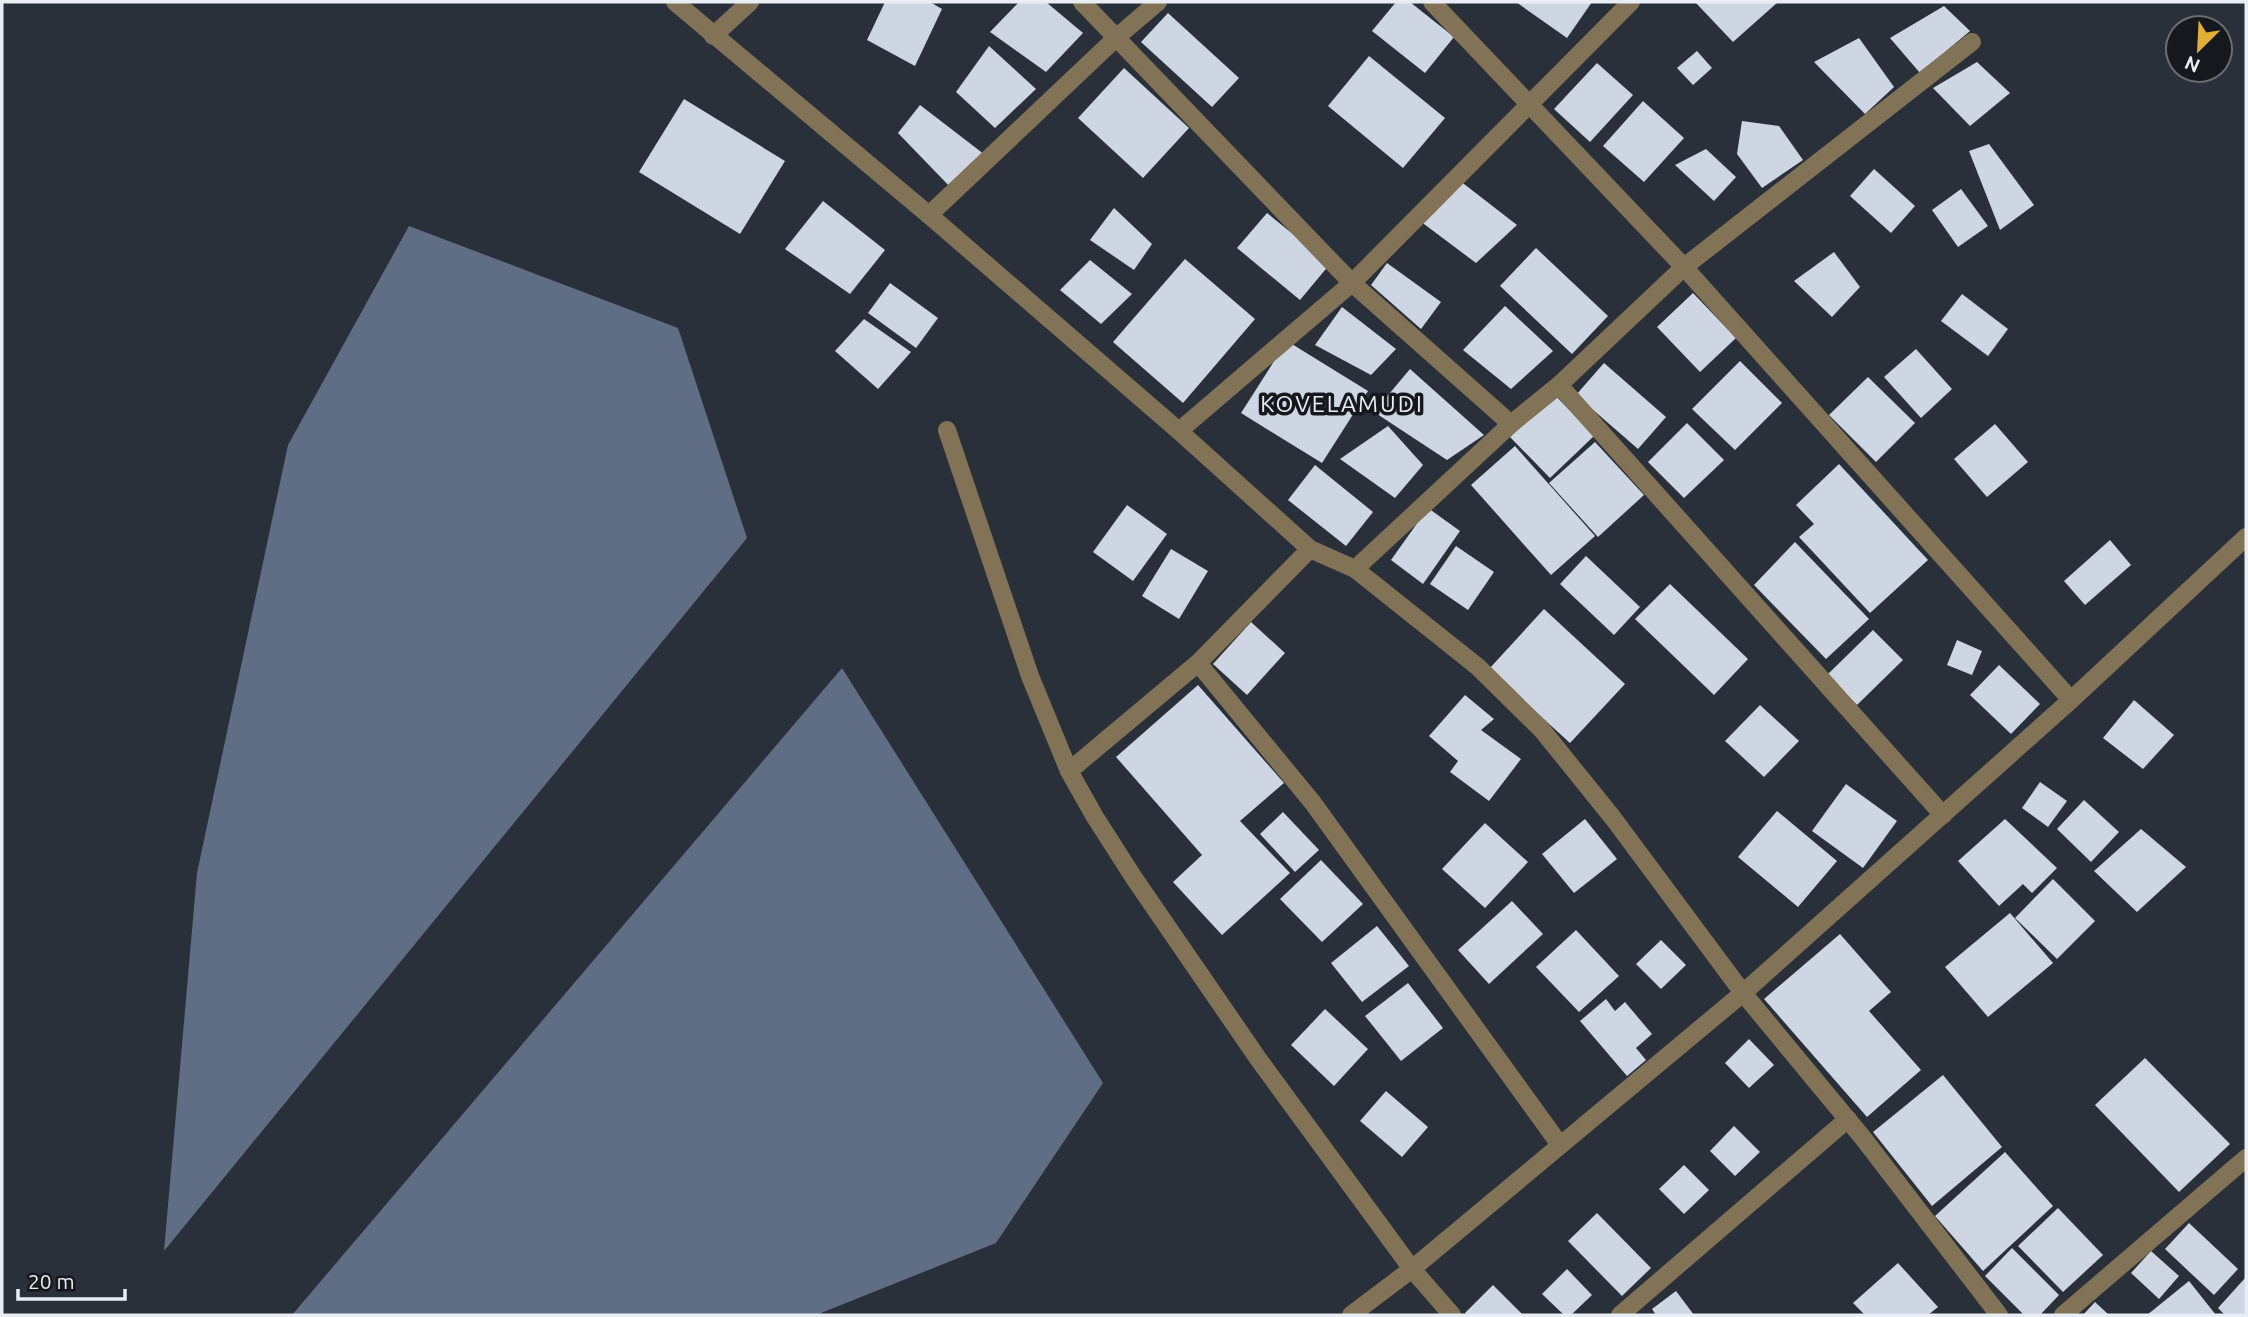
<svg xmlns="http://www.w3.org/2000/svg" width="2248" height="1317" viewBox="0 0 2248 1317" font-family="Ubuntu,sans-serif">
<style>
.water{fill:#5f6e85}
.building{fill:#ced6e3}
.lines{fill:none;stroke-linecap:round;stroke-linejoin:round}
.minor{stroke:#827357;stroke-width:18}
.labels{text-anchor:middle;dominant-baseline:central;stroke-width:7;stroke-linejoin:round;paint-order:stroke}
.quarter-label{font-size:23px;letter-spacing:2px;fill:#e9edf4;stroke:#15181c}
</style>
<rect width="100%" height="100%" fill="#2a3039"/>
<g class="water">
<polygon points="409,226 678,328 747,538 164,1251 197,873 288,445"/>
<polygon points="842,668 1103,1083 996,1243 816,1315 292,1315"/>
</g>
<g class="building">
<polygon points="885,2 930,2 942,9 915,66 867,40"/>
<polygon points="1019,2 1046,2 1083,33 1046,72 990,32"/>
<polygon points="1396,2 1410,2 1454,37 1425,73 1372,31"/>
<polygon points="1516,2 1592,2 1567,38"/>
<polygon points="1695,2 1778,2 1733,42"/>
<polygon points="1944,6 1970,31 1920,73 1890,38"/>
<polygon points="1168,13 1239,78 1212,107 1141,42"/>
<polygon points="1859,38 1894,87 1865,114 1814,62"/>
<polygon points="989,46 1036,89 995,128 956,92"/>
<polygon points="1697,51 1712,68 1693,85 1677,68"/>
<polygon points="1369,56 1445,118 1403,168 1328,106"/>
<polygon points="1977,62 2010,93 1970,126 1933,88"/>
<polygon points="1597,63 1633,95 1590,142 1554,109"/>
<polygon points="1124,68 1189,128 1143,178 1078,118"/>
<polygon points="684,99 785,161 740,234 639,172"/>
<polygon points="1643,101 1684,138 1644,182 1603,146"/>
<polygon points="920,105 989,158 954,191 898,133"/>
<polygon points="1742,121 1779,126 1803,160 1762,188 1737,154"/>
<polygon points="1989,144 2034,205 2000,230 1969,151"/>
<polygon points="1706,149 1736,177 1714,201 1675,165"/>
<polygon points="1874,169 1915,206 1891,233 1850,196"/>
<polygon points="1455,177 1517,225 1476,263 1416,218"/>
<polygon points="1961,189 1988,226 1958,247 1932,210"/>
<polygon points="823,201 885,250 850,294 785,249"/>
<polygon points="1114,208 1152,244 1134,270 1090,240"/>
<polygon points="1267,213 1330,264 1300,300 1237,248"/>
<polygon points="1536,248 1608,316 1572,354 1500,286"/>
<polygon points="1834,252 1860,287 1832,317 1794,281"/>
<polygon points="1185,259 1255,319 1183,403 1113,342"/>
<polygon points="1090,260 1132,294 1101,324 1060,290"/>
<polygon points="1387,263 1441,302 1421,329 1371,285"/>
<polygon points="890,283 938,318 916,348 868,313"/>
<polygon points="1693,293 1736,338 1700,372 1657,327"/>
<polygon points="1962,294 2008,329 1988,356 1941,321"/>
<polygon points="1505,306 1553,351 1511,389 1463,350"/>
<polygon points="1342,307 1396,349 1371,375 1315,345"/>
<polygon points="864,319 911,352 878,389 835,351"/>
<polygon points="1287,341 1368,391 1322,463 1241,413"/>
<polygon points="1916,349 1952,389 1921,418 1884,377"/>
<polygon points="1740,361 1782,403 1735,450 1692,409"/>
<polygon points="1604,363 1666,417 1638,449 1576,395"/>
<polygon points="1410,369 1484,435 1447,460 1374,412"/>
<polygon points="1868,377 1915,423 1876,462 1829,415"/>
<polygon points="1555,395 1594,436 1550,478 1510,437"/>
<polygon points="1687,423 1724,460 1684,498 1648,462"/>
<polygon points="1995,424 2028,462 1987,497 1954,459"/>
<polygon points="1388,426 1423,465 1395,498 1340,459"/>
<polygon points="1595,442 1644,495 1598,537 1549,483"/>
<polygon points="1515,446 1595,536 1551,575 1471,485"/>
<polygon points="1839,464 1928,560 1870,613 1799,537 1814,524 1796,505"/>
<polygon points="1315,465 1373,512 1346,546 1288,500"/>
<polygon points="1127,505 1167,534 1133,581 1093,552"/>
<polygon points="1428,508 1460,531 1423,584 1391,560"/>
<polygon points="2110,540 2131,565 2085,605 2064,581"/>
<polygon points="1795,542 1869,619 1826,659 1754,585"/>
<polygon points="1456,546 1494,572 1468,610 1430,584"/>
<polygon points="1171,549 1208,571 1179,619 1142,596"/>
<polygon points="1586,556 1640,607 1614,635 1560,584"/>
<polygon points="1670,584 1748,659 1714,695 1635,619"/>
<polygon points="1544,609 1625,684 1570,743 1489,669"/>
<polygon points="1251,622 1285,653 1247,695 1213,664"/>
<polygon points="1873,630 1903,660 1857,705 1827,675"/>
<polygon points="1957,640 1982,651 1972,675 1947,665"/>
<polygon points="1999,665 2040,704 2011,734 1970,695"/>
<polygon points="1198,685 1284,783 1240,821 1290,873 1222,935 1173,882 1202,855 1116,757"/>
<polygon points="1465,695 1494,719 1481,730 1521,759 1489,801 1450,772 1458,761 1429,736"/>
<polygon points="2134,700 2174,735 2143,769 2103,738"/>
<polygon points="1760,705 1799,741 1764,777 1725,741"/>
<polygon points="2040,782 2067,801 2048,827 2022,808"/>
<polygon points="1846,784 1897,821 1863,868 1812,831"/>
<polygon points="2084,800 2119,832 2091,862 2057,829"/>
<polygon points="1777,811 1837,861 1798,907 1738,857"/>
<polygon points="1283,812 1319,850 1295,872 1260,834"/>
<polygon points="1585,819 1617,859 1574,893 1542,854"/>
<polygon points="2005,819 2057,868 2032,893 2023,884 1999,906 1958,861"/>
<polygon points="1485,823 1528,862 1485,908 1442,869"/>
<polygon points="2141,829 2186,867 2137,912 2094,871"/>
<polygon points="1321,860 1363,904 1322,942 1280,899"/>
<polygon points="2053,879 2095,921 2057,959 2015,918"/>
<polygon points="1512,901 1543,934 1489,984 1458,950"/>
<polygon points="2010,913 2053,963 1988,1017 1945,967"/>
<polygon points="1377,926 1409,966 1362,1002 1331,963"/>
<polygon points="1576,930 1619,976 1579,1012 1536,967"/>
<polygon points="1840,934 1891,992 1869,1011 1921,1070 1867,1117 1764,999"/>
<polygon points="1661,940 1686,965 1661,989 1636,964"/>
<polygon points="1408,983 1443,1028 1401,1061 1365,1016"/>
<polygon points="1606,999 1615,1011 1625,1002 1652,1034 1636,1048 1646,1060 1627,1076 1580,1021"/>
<polygon points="1325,1009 1368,1049 1334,1086 1291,1045"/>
<polygon points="1749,1039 1774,1065 1749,1088 1725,1063"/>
<polygon points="2145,1058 2230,1144 2179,1192 2095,1105"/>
<polygon points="1943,1075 2002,1147 1932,1206 1873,1132"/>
<polygon points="1386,1091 1428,1127 1402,1157 1360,1121"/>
<polygon points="1734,1126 1760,1152 1735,1176 1710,1151"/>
<polygon points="2005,1152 2053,1206 1983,1271 1935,1216"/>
<polygon points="1684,1165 1709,1190 1684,1214 1659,1189"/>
<polygon points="2058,1208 2103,1255 2063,1292 2018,1246"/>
<polygon points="1597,1213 1651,1268 1622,1296 1568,1241"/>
<polygon points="2189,1223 2238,1269 2214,1295 2165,1249"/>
<polygon points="2012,1248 2059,1295 2040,1315 2024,1315 1985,1276"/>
<polygon points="2151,1251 2179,1276 2159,1299 2131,1273"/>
<polygon points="1898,1263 1938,1307 1928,1315 1865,1315 1853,1303"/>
<polygon points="1567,1269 1592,1295 1571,1315 1564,1315 1542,1294"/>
<polygon points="2246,1277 2246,1315 2225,1315 2218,1308"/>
<polygon points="2189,1281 2216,1315 2147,1315"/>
<polygon points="1493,1285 1523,1315 1467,1315 1465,1313"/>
<polygon points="1676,1291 1694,1315 1656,1315 1652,1309"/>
<polygon points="2095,1302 2109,1315 2083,1315"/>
</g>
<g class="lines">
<g class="minor">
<polyline points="675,2 929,215 1179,431 1310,549 1355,569 1478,667 1542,730 1613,818 1743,993 1863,1138 1999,1315"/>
<polyline points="1082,2 1352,283 1511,424"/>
<polyline points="1432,2 1684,267 2071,700"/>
<polyline points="713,36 750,2"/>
<polyline points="929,215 1117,37 1158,2"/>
<polyline points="1559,385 1943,815"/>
<polyline points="947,430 1030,676 1069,771 1095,817 1134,878 1259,1060 1412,1269 1452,1315"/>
<polyline points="1179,431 1352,283 1631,2"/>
<polyline points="1355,569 1511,424 1559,385 1684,267 1972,42"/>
<polyline points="1198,663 1313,803 1560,1145"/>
<polyline points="1069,771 1198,663 1310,549"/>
<polyline points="1351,1315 1412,1269 1743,993 2071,700 2246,537"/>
<polyline points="1620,1315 1848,1119"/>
<polyline points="2063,1315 2246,1158"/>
</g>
</g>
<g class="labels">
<g class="quarter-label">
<text x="1342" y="403">KOVELAMUDI</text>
</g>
</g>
<rect width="2248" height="1317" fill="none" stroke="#e9edf4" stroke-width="7"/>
<g transform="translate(2199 49) rotate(204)"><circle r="33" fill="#15181c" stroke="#6a6d72" stroke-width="2"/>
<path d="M0-5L12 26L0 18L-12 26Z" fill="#e4ae35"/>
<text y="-10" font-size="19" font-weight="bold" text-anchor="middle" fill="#e9edf4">N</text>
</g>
<path d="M18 1289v10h107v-10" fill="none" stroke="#e9edf4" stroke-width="3.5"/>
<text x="28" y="1289" font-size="21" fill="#e9edf4" stroke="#15181c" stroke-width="5" paint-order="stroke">20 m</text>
</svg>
